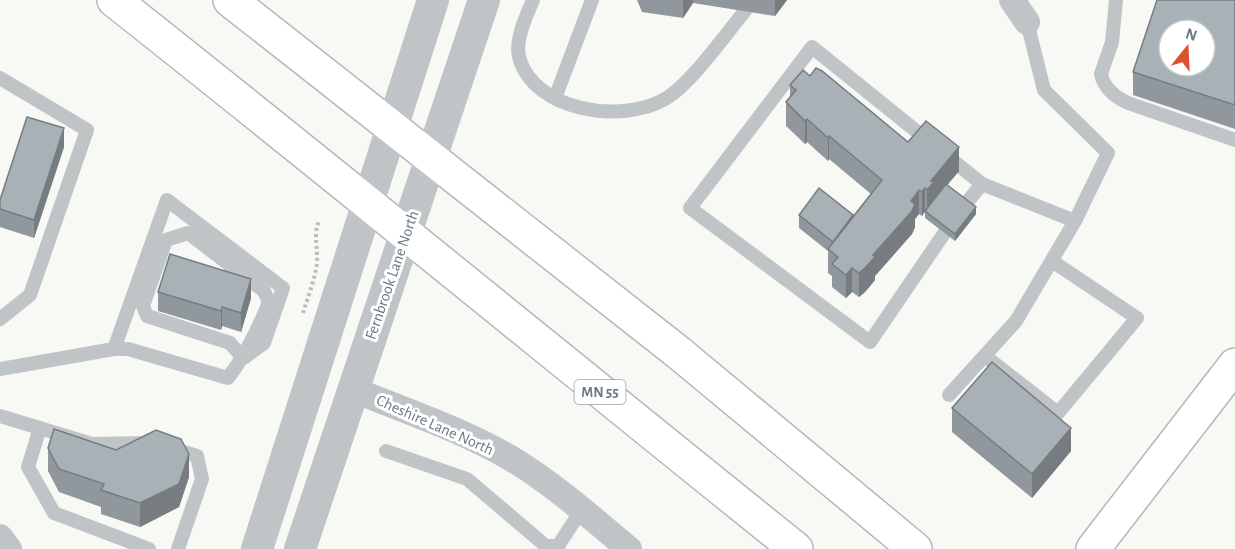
<svg xmlns="http://www.w3.org/2000/svg" width="1235" height="549" viewBox="0 0 1235 549" font-family="'Alegreya Sans',sans-serif">
<style>
.lines{fill:none;stroke-linecap:round;stroke-linejoin:round}
.primary-casing{stroke:#b3b8bc;stroke-width:36}
.motorway-casing{stroke:#b3b7ba;stroke-width:36}
.path{stroke:#babdbf;stroke-width:4;stroke-dasharray:3 3;stroke-linecap:butt}
.service{stroke:#bfc4c7;stroke-width:14}
.minor{stroke:#bfc4c7;stroke-width:26}
.tertiary{stroke:#bfc4c7;stroke-width:32}
.primary{stroke:#fff;stroke-width:33}
.motorway{stroke:#fff;stroke-width:33}
.wall{fill:#90989d}
.shaded-wall{fill:#767c7f}
.building{fill:#a8b1b6;stroke:#767c7f;stroke-width:1.5;fill-rule:evenodd}
.labels{text-anchor:middle;dominant-baseline:central;stroke-width:6;stroke-linejoin:round;paint-order:stroke}
.shield{fill:#fff;stroke:#95a1aa;stroke-width:1.5}
.shield-label{font-size:15px;font-weight:bold;fill:#687985}
.street-label{font-size:16px;fill:#687985;stroke:#fff}
</style>
<rect width="100%" height="100%" fill="#f8f8f5"/>
<g class="lines">
<defs>
<g id="primary">
<path d="M114 0C343 181 568 366 796 549"/>
<polyline points="230,0 679,353 915,549"/>
</g>
<polyline id="motorway" points="1093,549 1235,365"/>
</defs>
<use href="#primary" class="primary-casing"/>
<use href="#motorway" class="motorway-casing"/>
<path class="path" d="M303 313C308 297 315 279 317 263 318 247 313 235 319 221"/>
<g class="service">
<path d="M533 0C526 17 515 39 519 57 534 112 622 124 665 99 692 84 732 25 754 0"/>
<path d="M1116 0 1112 42 1101 74C1104 89 1115 97 1128 103L1235 140"/>
<polyline points="1027,22 1044,90 1108,153 1075,221"/>
<polyline points="0,78 87,130 30,295 0,319"/>
<polyline points="555,98 592,0"/>
<polyline points="931,143 812,47 690,208 870,342 958,213 982,184 1075,221 1016,321 949,395"/>
<polyline points="946,155 982,184"/>
<polyline points="114,349 167,200 283,288 264,343 245,357"/>
<polyline points="985,356 1058,413 1137,318 1052,261"/>
<path d="M0 369 114 349H128L228 378C246 354 258 330 269 302L264 291 188 233 166 240 143 306 147 316 230 343 243 358"/>
<polyline points="0,416 92,444 147,443"/>
<polyline points="40,428 28,467 54,513 149,549"/>
<polyline points="171,448 197,456 202,479 178,549"/>
<polyline points="386,451 467,479 546,546 558,546 582,509"/>
</g>
<g class="minor">
<polyline points="1012,0 1027,22"/>
<path d="M354 390C409 412 466 431 517 462 557 487 593 519 629 549"/>
<polyline points="0,537 9,549"/>
</g>
<g class="tertiary">
<polyline points="257,549 433,0"/>
<polyline points="300,549 484,0"/>
</g>
<use href="#primary" class="primary"/>
<use href="#motorway" class="motorway"/>
</g>
<g class="wall">
<polygon points="637,0 787,0 775,16 693,3 683,18 642,12"/>
<polygon points="1235,0 1235,129 1133,95 1133,72"/>
<polygon points="810,76 908,142 959,171 947,185 976,214 955,241 925,218 925,212 922,216 919,214 915,219 915,227 912,234 875,276 875,280 865,292 859,297 852,292 846,298 832,287 832,276 828,273 828,251 799,228 799,215 853,216 871,194 829,159 828,161 807,142 805,144 786,126 786,102 790,97 790,85"/>
<polygon points="64,147 34,238 0,227 0,200"/>
<polygon points="158,292 251,298 241,332 222,326 221,330 158,311"/>
<polygon points="952,408 1071,451 1032,498 952,432"/>
<polygon points="48,448 189,477 179,507 140,527 101,514 101,507 59,492 48,471"/>
</g>
<g class="shaded-wall">
<polygon points="683,0 693,0 693,3 683,18"/>
<polygon points="775,0 787,0 775,16"/>
<polygon points="807,119 807,142 805,144 805,121"/>
<polygon points="64,128 64,147 34,238 34,220"/>
<polygon points="829,136 829,159 828,161 828,138"/>
<polygon points="959,147 959,171 934,201 927,213 927,190 931,181"/>
<polygon points="925,188 925,211 922,216 922,192"/>
<polygon points="919,190 919,214 915,219 915,227 912,234 875,276 875,280 865,292 859,297 859,273 873,255 911,201"/>
<polygon points="976,207 976,214 955,241 955,234"/>
<polygon points="852,268 852,292 846,298 846,275"/>
<polygon points="251,279 251,298 241,332 241,313"/>
<polygon points="222,307 222,326 221,330 221,311"/>
<polygon points="1071,428 1071,451 1032,498 1032,474"/>
<polygon points="189,454 189,477 179,507 140,527 140,503"/>
</g>
<g class="building">
<path d="M1157 0H1235V105L1133 72ZM1169 30H1205V66H1169Z"/>
<polygon points="816,68 822,71 908,142 926,121 959,147 931,181 934,182 927,190 925,188 922,192 919,190 911,201 915,204 912,211 873,255 875,257 865,268 859,273 852,268 846,275 832,264 838,257 828,249 882,180 829,136 828,138 807,119 805,121 786,102 796,90 790,85 803,70 810,76"/>
<polygon points="27,117 64,128 34,220 0,209 0,200"/>
<polygon points="946,184 976,207 955,234 925,211"/>
<polygon points="819,188 853,215 833,242 799,215"/>
<polygon points="170,254 251,279 241,313 222,307 221,311 158,292"/>
<polygon points="992,362 1071,428 1032,474 952,408"/>
<polygon points="54,429 116,450 156,430 181,439 189,454 179,484 140,503 101,490 104,484 59,469 48,448"/>
</g>
<g class="labels">
<rect class="shield" x="574.5" y="380" width="51" height="24" rx="4.5"/>
<g class="shield-label">
<text x="600" y="392">MN 55</text>
</g>
<g class="street-label">
<text transform="translate(392 275) rotate(-71)">Fernbrook Lane North</text>
<text transform="translate(435 425) rotate(24)">Cheshire Lane North</text>
</g>
</g>
<g transform="translate(1187 48) rotate(18)"><circle r="28" fill="#ffffff" stroke="#c3c9ce" stroke-width="1.5"/>
<path d="M0-4.5L10 22L0 15L-10 22Z" fill="#de512f"/>
<text y="-9" font-size="16" font-weight="bold" text-anchor="middle" fill="#687985">N</text>
</g>
</svg>
